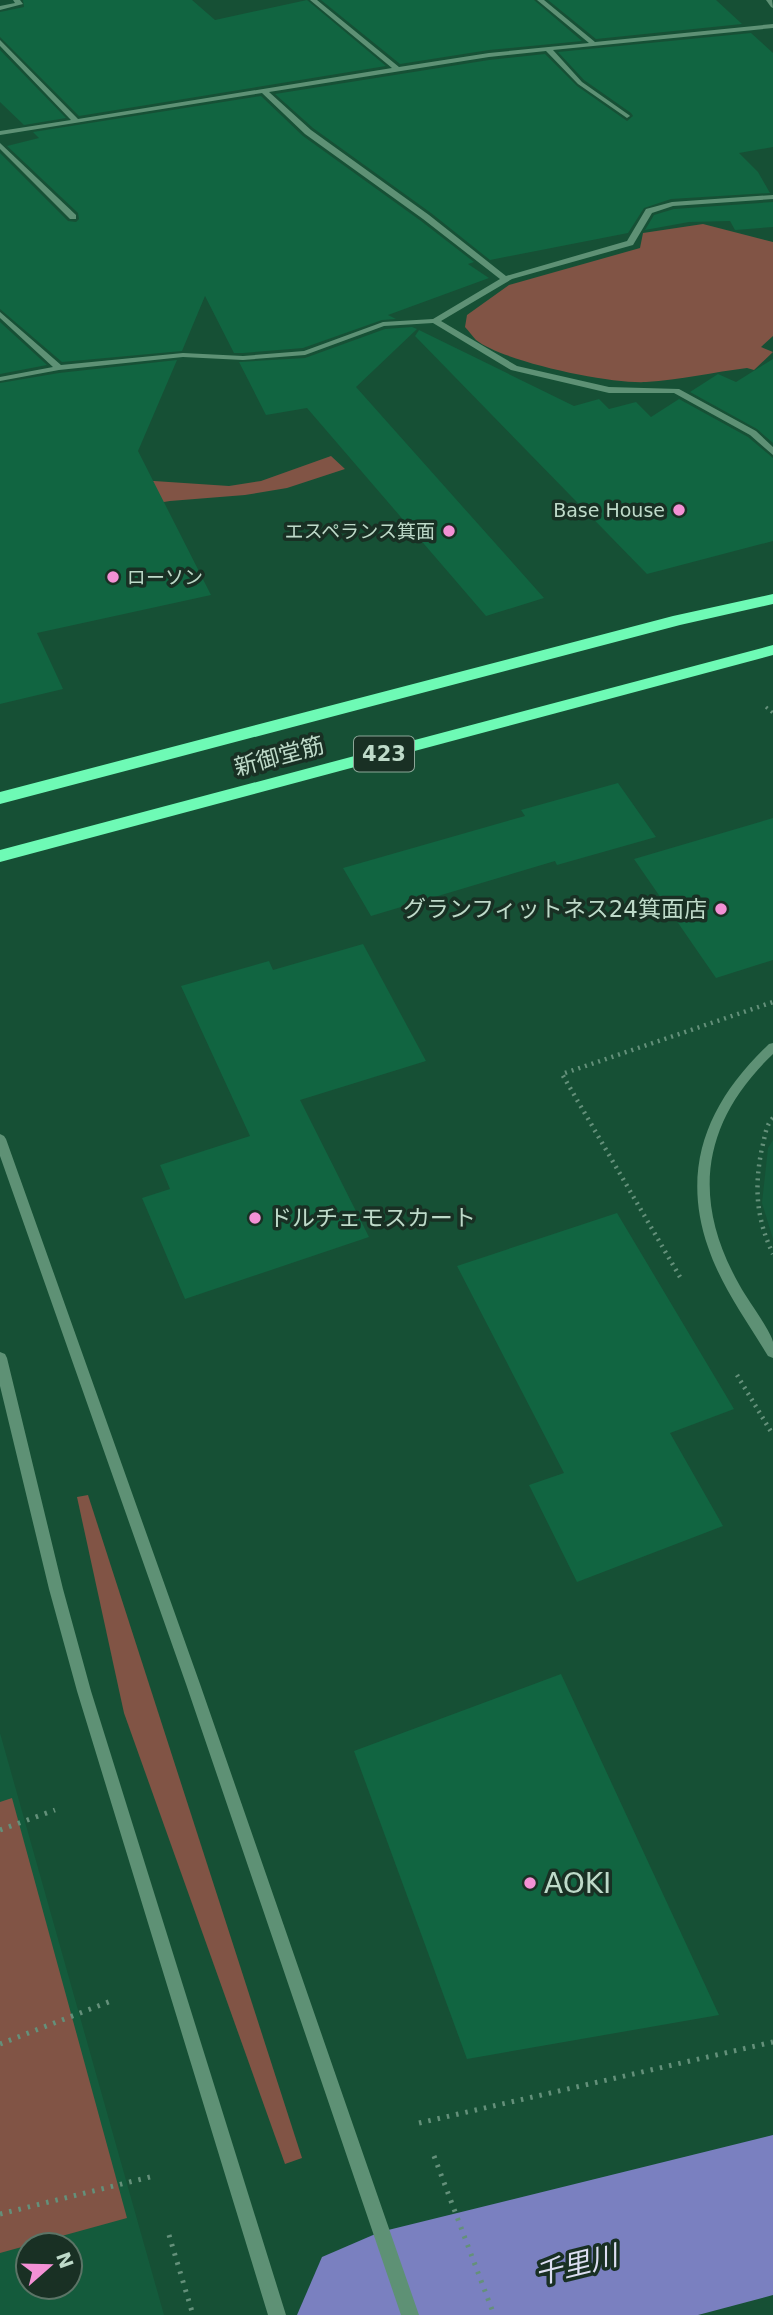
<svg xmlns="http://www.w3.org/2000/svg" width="773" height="2315" viewBox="0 0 773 2315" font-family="'DejaVu Sans','Noto Sans JP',sans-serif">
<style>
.built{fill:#145b3c;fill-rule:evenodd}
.green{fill:#815445}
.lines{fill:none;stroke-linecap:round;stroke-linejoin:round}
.river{fill:#7a80c0;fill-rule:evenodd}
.building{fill:#116541}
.path-far2{stroke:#64907a;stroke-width:3.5;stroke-dasharray:2 4.5;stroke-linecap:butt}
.path-far1{stroke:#64907a;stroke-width:4.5;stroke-dasharray:2 5;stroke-linecap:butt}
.path{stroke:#64907a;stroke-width:5;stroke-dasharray:2.5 7;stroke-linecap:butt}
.minor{fill:#5e9175;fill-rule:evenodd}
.highway{fill:#6efab5;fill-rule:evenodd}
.poi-dot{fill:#f391d5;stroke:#193024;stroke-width:2.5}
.labels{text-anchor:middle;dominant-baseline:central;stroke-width:7;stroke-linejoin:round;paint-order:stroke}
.far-poi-label{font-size:19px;fill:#bedac9;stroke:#193024;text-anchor:end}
.shield{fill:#193024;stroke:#8ca798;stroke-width:2}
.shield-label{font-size:21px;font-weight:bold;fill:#bedac9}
.street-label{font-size:23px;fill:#bedac9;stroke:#193024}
.poi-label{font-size:23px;fill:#bedac9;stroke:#193024;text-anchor:end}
.near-poi-label{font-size:28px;fill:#bedac9;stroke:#193024;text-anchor:start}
.near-water-label{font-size:28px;font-style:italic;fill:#dcdef1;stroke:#193024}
</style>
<rect width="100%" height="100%" fill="#165035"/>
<g class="built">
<polygon points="773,1140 773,1239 762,1203 768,1148"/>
<path d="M0 1733 164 2315H0ZM28 2245H70V2287H28Z"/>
</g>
<g class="green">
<path d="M703 224 773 242V336L761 347 773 352 754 370 747 368C714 372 680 380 646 382 610 384 504 362 476 340 472 336 469 331 465 327L467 315 509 285 640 248 643 233Z"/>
<polygon points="331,456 345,469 287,488 245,495 170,501 0,528 139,480 229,486 261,481"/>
<polygon points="88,1495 302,2158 285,2164 124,1713 77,1497"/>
<polygon points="12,1798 127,2218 0,2253 0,1802"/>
</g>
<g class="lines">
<polygon class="river" points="773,2135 773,2295 698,2315 297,2315 322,2257 380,2232"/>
</g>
<g class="building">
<polygon points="23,0 192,0 215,20 307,0 386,66 79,116 0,37 0,12 24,7"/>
<polygon points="321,0 534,0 582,41 489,50 400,64"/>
<polygon points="548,0 716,0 742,24 596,39"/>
<polygon points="751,33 773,53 773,147 739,153 758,172 770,193 671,199 644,208 628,233 490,260 431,213 313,128 275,94 489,60 545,54 577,86 627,121 633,116 631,113 584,80 558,52"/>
<polygon points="0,50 66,118 24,125 0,102"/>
<polygon points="261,96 303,136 421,221 474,262 468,264 489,278 388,315 396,319 382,320 303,348 243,353 234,353 205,296 182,351 62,362 0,309 0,153 68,221 76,222 79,219 78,213 7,146 39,138 33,132"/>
<polygon points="773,202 773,227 735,230 730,221 689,222 645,230 654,215 674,209"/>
<polygon points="0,322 47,365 0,374"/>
<polygon points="412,327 417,329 356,387 544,598 486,616 307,408 266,415 239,362 305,358 385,329"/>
<polygon points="419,330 574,406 599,399 609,409 636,402 651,417 679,399 748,437 773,458 773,541 647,574 415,336"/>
<polygon points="773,359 773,443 757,429 690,392 718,374 736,382"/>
<polygon points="177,360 138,451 211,595 37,633 63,689 0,704 0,383 59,373"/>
<polygon points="618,783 656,837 557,865 555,861 371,916 343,868 525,816 521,810"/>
<polygon points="773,818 773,960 716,978 634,859"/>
<polygon points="363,944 426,1061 300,1100 369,1237 185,1299 142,1198 170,1189 160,1165 250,1136 181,986 269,961 273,970"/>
<polygon points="617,1213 734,1409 670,1433 723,1526 577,1582 529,1485 564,1473 457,1266"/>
<polygon points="561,1674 719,2015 467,2059 354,1751"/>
</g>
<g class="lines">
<polyline class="path-far2" points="766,707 773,713"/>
<g class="path-far1">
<path d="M773 1118C765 1126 765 1138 762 1148 754 1187 756 1218 773 1254"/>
<polyline points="680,1277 562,1074 773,1002"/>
<polyline points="737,1375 773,1435"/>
</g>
<g class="path">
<polyline points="0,1830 55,1810"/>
<polyline points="0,2044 111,2001"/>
<polyline points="419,2123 773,2042"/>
<polyline points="434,2156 494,2315"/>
<polyline points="0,2214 154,2176"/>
<polyline points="169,2235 193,2315"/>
</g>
<g class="minor">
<polygon points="13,0 20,0 23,4 0,10 0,6 15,3"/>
<polygon points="310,0 317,0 399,67 489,53 589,43 537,0 544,0 595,42 773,24 773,28 553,50 582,82 629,115 630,116 627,118 578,84 546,51 489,57 269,92 311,130 429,215 506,276 627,241 646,209 672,202 773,195 773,199 673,206 652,213 633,245 512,279 441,321 517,366 609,387 679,389 756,431 773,447 773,455 750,435 674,393 609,393 511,370 433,323 384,326 305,355 243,360 183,357 59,370 0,381 0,377 53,367 0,318 0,312 61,365 183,353 243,356 304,351 383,322 433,319 500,279 423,219 305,134 262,93 0,135 0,131 71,120 0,46 0,40 78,119 392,68"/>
<polygon points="766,0 772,0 773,8 771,7"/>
<polygon points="0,143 76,215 76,219 70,219 0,149"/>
<path d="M773 1043V1054C701 1123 691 1200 740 1286 747 1299 771 1331 773 1342 773 1346 773 1353 773 1358L768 1356C747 1321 721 1286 708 1247 680 1166 709 1101 769 1044Z"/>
<polygon points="0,1134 4,1136 6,1139 200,1684 419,2315 401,2315 186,1684 0,1156"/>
<polygon points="0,1352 5,1354 7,1358 63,1589 91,1691 286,2315 268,2315 77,1691 49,1589 0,1386"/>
</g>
<g class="highway">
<polygon points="773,594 773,604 680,625 0,804 0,792 673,616"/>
<polygon points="773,645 773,655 0,862 0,850"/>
</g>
</g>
<g class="poi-dot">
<circle cx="679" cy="510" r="7"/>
<circle cx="449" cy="531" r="7"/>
<circle cx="113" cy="577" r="7"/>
<circle cx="721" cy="909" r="7"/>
<circle cx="255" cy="1218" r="7"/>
<circle cx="530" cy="1883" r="7"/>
</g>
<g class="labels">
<g class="far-poi-label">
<text x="665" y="510">Base House</text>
<text x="435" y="531">エスペランス箕面</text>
<text x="127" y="577" text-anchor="start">ローソン</text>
</g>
<rect class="shield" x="354" y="736.5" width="60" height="35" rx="5"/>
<g class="shield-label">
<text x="384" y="754">423</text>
</g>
<g class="street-label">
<text transform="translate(279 756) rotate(-15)">新御堂筋</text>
</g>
<g class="poi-label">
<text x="707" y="909">グランフィットネス24箕面店</text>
<text x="269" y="1218" text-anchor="start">ドルチェモスカート</text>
</g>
<g class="near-poi-label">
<text x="544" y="1883">AOKI</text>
</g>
<g class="near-water-label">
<text transform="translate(576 2265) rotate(-14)">千里川</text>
</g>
</g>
<g transform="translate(49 2266) rotate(70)"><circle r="33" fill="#193024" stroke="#5b7466" stroke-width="2"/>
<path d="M0-5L12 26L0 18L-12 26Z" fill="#f391d5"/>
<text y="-10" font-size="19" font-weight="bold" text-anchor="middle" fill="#bedac9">N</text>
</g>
</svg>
